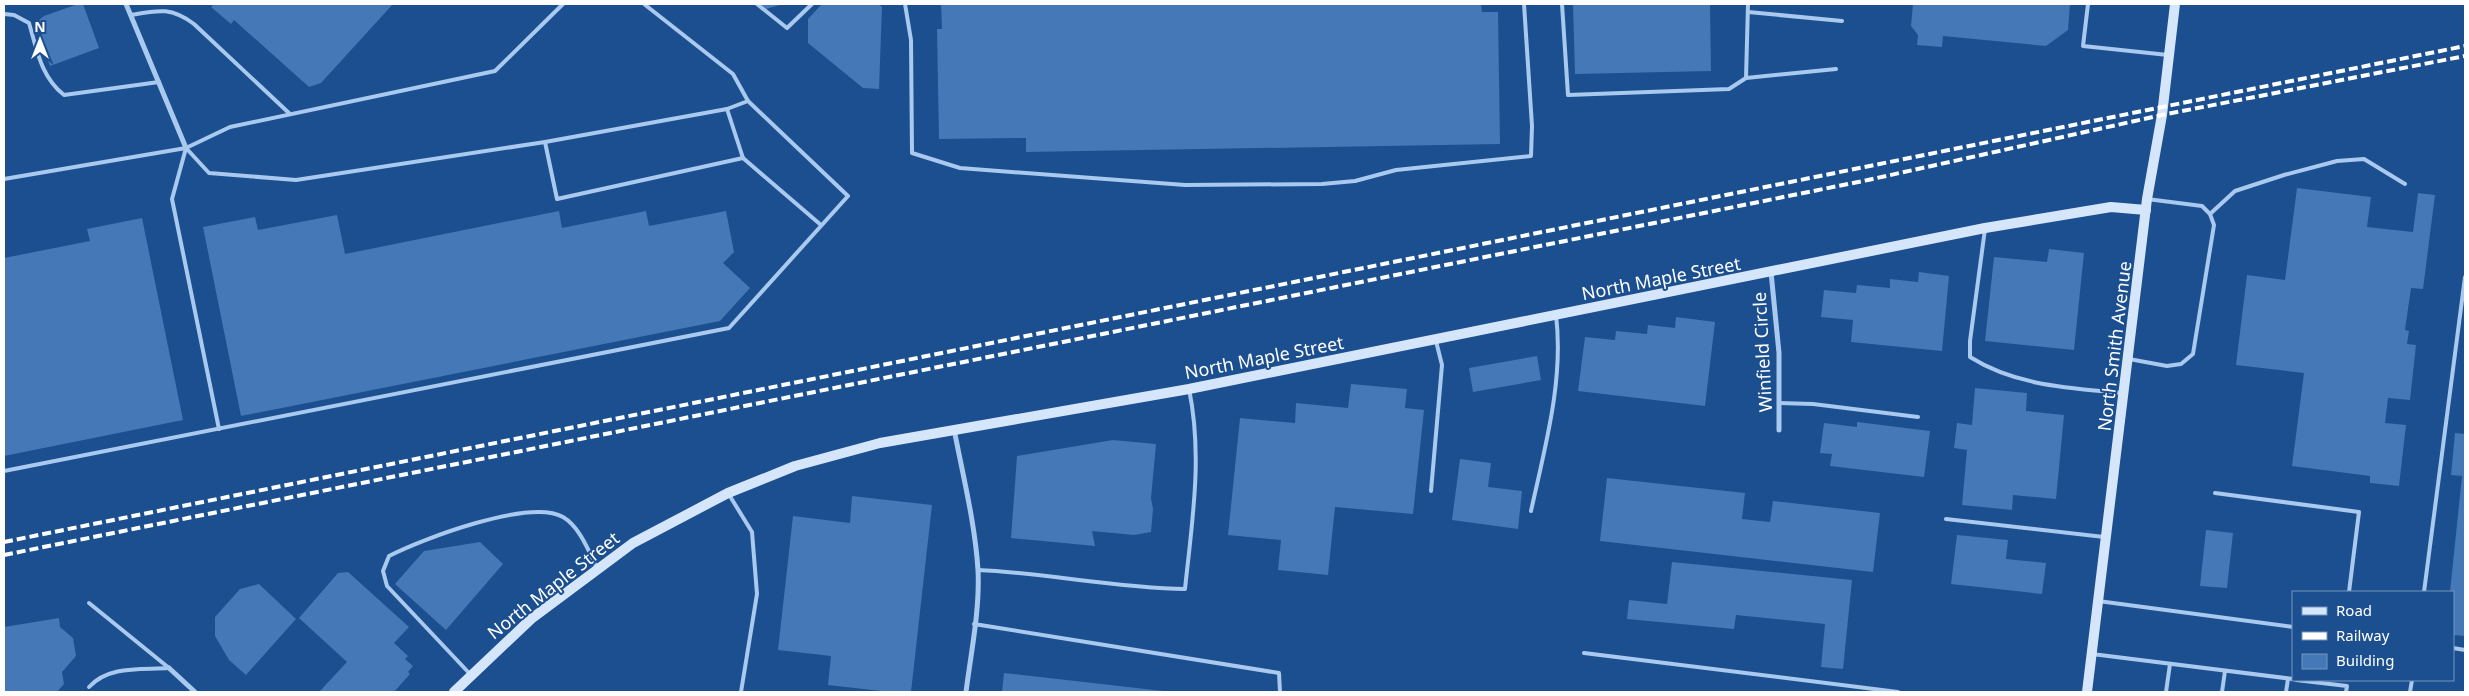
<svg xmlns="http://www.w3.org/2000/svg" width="2469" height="696" viewBox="0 0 2469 696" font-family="'Noto Sans',sans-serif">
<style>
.building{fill:#4478b7}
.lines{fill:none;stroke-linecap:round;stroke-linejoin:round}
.lane{stroke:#a9c9ee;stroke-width:4}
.street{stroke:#a9c9ee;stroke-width:5}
.secondary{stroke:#d6e6fa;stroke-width:10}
.rail{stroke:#fff;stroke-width:4;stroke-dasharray:9 4;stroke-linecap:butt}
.labels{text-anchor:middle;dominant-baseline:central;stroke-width:4;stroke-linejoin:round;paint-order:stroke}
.street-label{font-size:18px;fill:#fff;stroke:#1b4f8f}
</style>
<rect width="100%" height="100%" fill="#1b4f8f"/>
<g class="building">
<polygon points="78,4 83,4 99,48 50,66 34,24 44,16"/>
<polygon points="214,4 393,4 321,83 309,87 234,20 231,24 211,7"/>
<polygon points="761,4 783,4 766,9"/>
<polygon points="822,4 878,4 882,7 879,89 863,88 808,43 808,19"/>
<polygon points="941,4 1481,4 1482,12 1498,12 1500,144 1026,152 1026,138 939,139 937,29 942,29"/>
<polygon points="1573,4 1710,4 1711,71 1575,74"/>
<polygon points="1913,4 2070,4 2068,30 2046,46 1943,36 1942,47 1917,45 1918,35 1911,26"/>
<polygon points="2297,188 2371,197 2367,227 2413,232 2418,193 2435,195 2423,289 2411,288 2405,330 2409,331 2407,344 2416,345 2410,400 2388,398 2385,423 2406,425 2399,486 2370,483 2370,476 2292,466 2304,373 2236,365 2247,275 2285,280"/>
<polygon points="559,211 562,228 646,211 649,226 726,211 734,252 723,263 750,288 720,321 241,416 203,227 255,217 258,230 337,215 345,254"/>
<polygon points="142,218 183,420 4,456 4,258 90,241 87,229"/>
<polygon points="2049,249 2084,253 2074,350 1985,341 1994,257 2047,262"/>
<polygon points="1919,272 1949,276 1942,351 1851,342 1853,320 1821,317 1824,290 1856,293 1857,285 1890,288 1890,279 1918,282"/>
<polygon points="1676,317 1715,322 1705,406 1578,391 1585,337 1615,340 1616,331 1647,334 1648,325 1675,328"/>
<polygon points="1537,356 1541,380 1473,392 1469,368"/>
<polygon points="1351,384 1407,389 1405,408 1424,410 1413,514 1335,507 1328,575 1278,570 1281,540 1228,535 1240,418 1295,423 1296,403 1348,408"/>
<polygon points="1975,388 2027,393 2026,411 2064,415 2056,499 2013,495 2012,510 1962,505 1967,450 1954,448 1957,423 1972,425"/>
<polygon points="1857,422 1930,431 1924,477 1830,466 1832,454 1820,453 1824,423 1857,427"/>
<polygon points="2455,433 2465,434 2465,636 2453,635 2453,592 2450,592 2462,476 2451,475"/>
<polygon points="1113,440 1156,444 1151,498 1153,509 1151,532 1134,535 1092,531 1095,546 1011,538 1017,456"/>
<polygon points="1460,459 1491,463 1488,487 1522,491 1518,529 1452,520"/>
<polygon points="1607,478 1745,493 1742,519 1770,522 1773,501 1880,513 1873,572 1600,541"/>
<polygon points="852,496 932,505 911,692 890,692 828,685 831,656 778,650 793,516 850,523"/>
<polygon points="2206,530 2233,533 2227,588 2200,586"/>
<polygon points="1957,535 2008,540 2006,559 2046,563 2042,594 1951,584"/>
<polygon points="480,542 503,564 446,630 395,584 424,551"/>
<polygon points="1672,562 1852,580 1843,669 1821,667 1825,624 1736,615 1734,629 1627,619 1629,600 1667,604"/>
<polygon points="348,572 409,627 394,643 408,656 405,659 413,666 408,672 410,674 394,692 319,692 347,662 299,618 338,573"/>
<polygon points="259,584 296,619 246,675 229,660 215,636 215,617 240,589"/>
<polygon points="59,618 60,627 73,638 76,656 62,672 64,684 57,692 4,692 4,627"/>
<polygon points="1004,673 1163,691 1163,692 1002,692"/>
</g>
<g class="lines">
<g class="lane">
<polyline points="644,4 733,74 748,101"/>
<polyline points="757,4 787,28 812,4"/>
<polyline points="905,4 911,40 912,153 960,168 1185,185 1322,184 1355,181 1396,170 1531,156 1532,126 1524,4"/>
<polyline points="1562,4 1568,95 1729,89 1746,78"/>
<polyline points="1748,4 1746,78 1836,69"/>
<polyline points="2088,4 2083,46 2168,55"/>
<polyline points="1748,12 1842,21"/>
<path d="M4 14 14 15 29 23C37 50 41 77 64 95L159 82"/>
<path d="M131 15C159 10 171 7 194 24L290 114"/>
<polyline points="727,109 743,158"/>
<polyline points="545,142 557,199 743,158 821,225"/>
<polyline points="186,148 172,199 219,429"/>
<polyline points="4,179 186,148 230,127 495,71 563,4"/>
<polyline points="2210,214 2235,191 2284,175 2337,161 2364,159 2405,184"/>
<path d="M1985 229 1970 341V357C2016 386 2070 388 2122 393"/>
<polyline points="2129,359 2167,366 2181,364 2193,354 2214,225 2210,214 2202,206 2147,199"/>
<polyline points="1779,403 1813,404 1918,417"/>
<polyline points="4,471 729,328 848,196 748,101 727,109 545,142 296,180 209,173 186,148"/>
<polyline points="1431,491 1442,365 1436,341"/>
<polyline points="728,493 752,532 757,594 741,692"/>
<polyline points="2215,493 2359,512 2349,592"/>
<path d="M1531 511C1545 447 1564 380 1556 315"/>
<polyline points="1946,519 2104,537"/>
<path d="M978 570C1047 573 1115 588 1185 589 1192 522 1203 456 1189 389"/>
<polyline points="2424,592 2465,277"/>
<polyline points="2098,601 2293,627"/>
<polyline points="89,603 169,668"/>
<polyline points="974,624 1279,673 1280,692"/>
<polyline points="2453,648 2465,650"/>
<polyline points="1584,653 1898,692"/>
<polyline points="2092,654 2293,679"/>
<path d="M470 674 387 586 383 571 389 556C422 539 530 498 563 517 580 527 589 552 597 568"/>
<polyline points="2296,680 2347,686 2346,692"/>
<path d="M89 687C109 665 141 670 169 668"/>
<polyline points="2166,692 2170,664"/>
<polyline points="2222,692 2225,671"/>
<polyline points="2286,692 2288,679"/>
<polyline points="2410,692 2412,680"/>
</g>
<g class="street">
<polyline points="126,4 186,148"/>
<polyline points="1771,272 1779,353 1779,430"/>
<path d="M954 429C963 476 975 523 978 570 980 610 971 652 966 692"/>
<polyline points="169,668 195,692"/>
</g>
<g class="secondary">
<polyline points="454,692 531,619 633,543 728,493 795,466 880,443 1189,389 1985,228 2111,207 2146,210"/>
<polyline points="2087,692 2147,199 2162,115 2175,4"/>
</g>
<g class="rail">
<polyline points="4,542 2465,46"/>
<polyline points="4,555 1868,180 2162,115 2465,56"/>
</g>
</g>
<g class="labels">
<g class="street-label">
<text transform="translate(1661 278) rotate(-11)">North Maple Street</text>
<text transform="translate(2114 346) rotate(-83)">North Smith Avenue</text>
<text transform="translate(1762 352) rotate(-93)">Winfield Circle</text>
<text transform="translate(1264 357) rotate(-11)">North Maple Street</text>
<text transform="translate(553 585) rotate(-38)">North Maple Street</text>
</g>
</g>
<rect width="2469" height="696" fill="none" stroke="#ffffff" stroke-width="10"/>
<rect x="2292" y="591" width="162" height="90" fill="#1b4f8f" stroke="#7695bc"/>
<rect x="2302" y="607" width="25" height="8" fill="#d6e6fa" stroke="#7695bc"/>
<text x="2336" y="616" font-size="15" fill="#ffffff">Road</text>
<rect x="2302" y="632" width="25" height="8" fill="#ffffff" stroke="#7695bc"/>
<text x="2336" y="641" font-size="15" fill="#ffffff">Railway</text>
<rect x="2302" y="654" width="25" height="15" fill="#4478b7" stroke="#7695bc"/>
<text x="2336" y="666" font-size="15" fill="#ffffff">Building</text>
<g transform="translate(40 40)" stroke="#1b4f8f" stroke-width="4" paint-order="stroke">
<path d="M0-4L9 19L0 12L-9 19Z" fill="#ffffff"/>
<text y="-8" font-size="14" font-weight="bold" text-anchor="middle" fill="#ffffff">N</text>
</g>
</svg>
